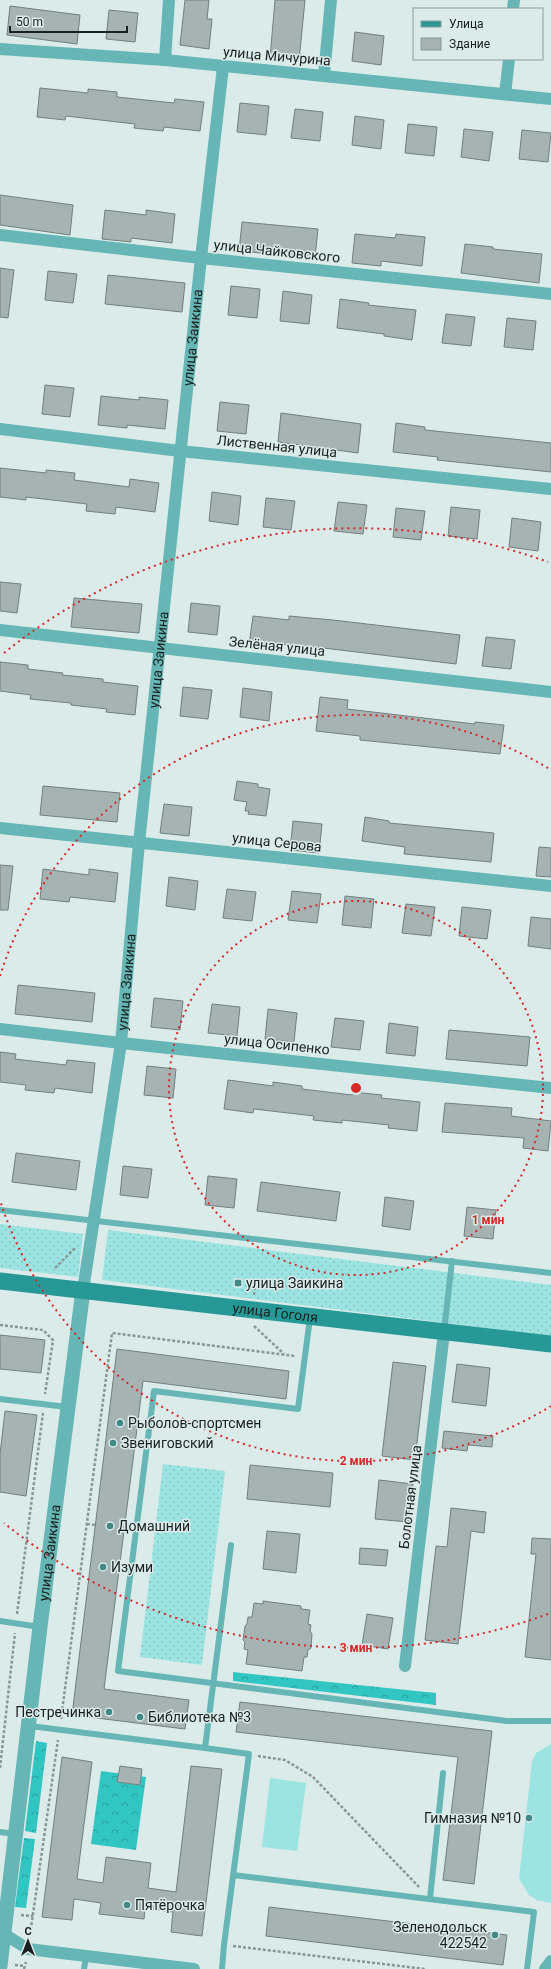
<svg xmlns="http://www.w3.org/2000/svg" width="551" height="1969" viewBox="0 0 551 1969" font-family="Roboto,sans-serif">
<style>
.grass{fill:url(#grass-dots)}
.forest{fill:url(#forest-crowns)}
.pitch{fill:#9ce4e1}
.building{fill:#a5b4b3;stroke:#71807f}
.lines{fill:none;stroke-linecap:round;stroke-linejoin:round}
.path{stroke:#8a9695;stroke-width:2.5;stroke-dasharray:3 2;stroke-linecap:butt}
.service{stroke:#65b6b4;stroke-width:6}
.minor{stroke:#65b6b4;stroke-width:12}
.tertiary{stroke:#65b6b4;stroke-width:15}
.secondary{stroke:#269996;stroke-width:17}
.ring{fill:none;stroke:#d62828;stroke-width:2;stroke-dasharray:2 4}
.poi-dot{fill:#418986;stroke:#dbebea;stroke-width:1.5}
.labels{text-anchor:middle;dominant-baseline:central;stroke-width:3;stroke-linejoin:round;paint-order:stroke}
.street-label{font-size:14px;fill:#1a201f;stroke:#dbebea}
.poi-label{font-size:14px;fill:#1a201f;stroke:#dbebea;text-anchor:start}
.centre{fill:#d62828;stroke:#dbebea;stroke-width:2}
.ring-label{font-size:12px;text-anchor:middle;font-weight:bold;fill:#d62828;stroke:#dbebea;stroke-width:3;stroke-linejoin:round;paint-order:stroke}
</style>
<defs>
<pattern id="grass-dots" width="8" height="8" patternUnits="userSpaceOnUse"><rect width="8" height="8" fill="#9ce4e1"/><path d="M2 2h.1M6 6h.1" fill="none" stroke="#86c3c1" stroke-width="1.8" stroke-linecap="round"/></pattern>
<pattern id="forest-crowns" width="20" height="18" patternUnits="userSpaceOnUse"><rect width="20" height="18" fill="#32c6c3"/><path d="M2 6a3 3 0 1 1 6 0M12 15a3 3 0 1 1 6 0" fill="none" stroke="#2aa09e"/></pattern>
</defs>
<rect width="100%" height="100%" fill="#dbebea"/>
<g class="grass">
<polygon points="0,1224 83,1234 78,1277 0,1268"/>
<polygon points="108,1230 551,1285 551,1336 102,1280"/>
<polygon points="163,1464 225,1471 202,1665 140,1657"/>
</g>
<g class="forest">
<polygon points="233,1672 436,1693 436,1705 233,1681"/>
<polygon points="36,1741 47,1743 36,1833 25,1831"/>
<polygon points="101,1771 146,1777 136,1850 91,1844"/>
<polygon points="24,1838 35,1839 26,1908 15,1907"/>
</g>
<g class="pitch">
<polygon points="551,1744 551,1903 537,1900 529,1895 519,1878 532,1761 536,1753"/>
<polygon points="270,1778 306,1783 297,1851 262,1847"/>
</g>
<g class="building">
<polygon points="185,0 209,0 207,19 212,19 209,49 180,45"/>
<polygon points="275,0 305,0 299,61 270,58"/>
<polygon points="10,6 80,15 77,44 7,35"/>
<polygon points="109,10 138,13 135,42 106,39"/>
<polygon points="355,32 384,36 381,65 352,61"/>
<polygon points="40,88 88,93 88,89 117,92 117,97 174,103 175,99 204,102 200,131 164,127 163,131 134,128 135,124 66,116 65,120 37,117"/>
<polygon points="240,103 269,106 266,135 237,132"/>
<polygon points="295,109 323,112 320,141 291,138"/>
<polygon points="355,116 384,120 381,149 352,145"/>
<polygon points="408,124 437,127 434,156 405,153"/>
<polygon points="464,129 493,132 489,161 461,157"/>
<polygon points="522,130 551,133 548,162 519,159"/>
<polygon points="0,195 73,205 70,235 0,225"/>
<polygon points="105,210 146,215 146,210 175,214 172,243 131,238 131,242 102,239"/>
<polygon points="242,222 318,229 315,258 239,251"/>
<polygon points="355,234 395,238 396,234 425,237 422,266 381,261 381,266 352,263"/>
<polygon points="465,244 493,247 493,249 542,254 539,283 461,273"/>
<polygon points="0,268 14,270 8,318 0,317"/>
<polygon points="48,271 77,274 73,303 45,300"/>
<polygon points="108,275 185,283 182,312 105,304"/>
<polygon points="231,286 260,289 257,318 228,315"/>
<polygon points="283,291 312,295 309,324 280,321"/>
<polygon points="340,299 369,303 368,305 416,310 412,340 384,336 384,334 337,328"/>
<polygon points="446,314 475,317 471,346 442,343"/>
<polygon points="507,318 536,321 533,350 504,347"/>
<polygon points="45,385 74,388 70,417 42,414"/>
<polygon points="101,396 139,400 139,397 168,400 165,429 127,425 127,428 98,425"/>
<polygon points="220,402 249,405 246,434 217,431"/>
<polygon points="281,413 361,424 358,453 278,442"/>
<polygon points="396,423 425,427 425,430 551,443 551,472 437,460 438,457 393,452"/>
<polygon points="0,468 46,473 46,470 75,473 74,480 129,487 130,479 159,483 155,512 116,507 115,514 86,511 87,504 26,497 26,500 0,497"/>
<polygon points="212,492 241,496 238,525 209,521"/>
<polygon points="266,498 295,501 291,530 263,527"/>
<polygon points="338,502 367,505 363,534 334,531"/>
<polygon points="451,507 480,510 477,539 448,536"/>
<polygon points="396,508 425,511 421,540 393,537"/>
<polygon points="512,518 541,522 538,551 509,547"/>
<polygon points="0,582 21,584 17,613 0,611"/>
<polygon points="74,598 142,604 139,633 71,627"/>
<polygon points="191,603 220,606 217,635 188,632"/>
<polygon points="253,616 289,620 289,616 333,620 460,635 456,664 315,647 279,644 278,648 249,645"/>
<polygon points="486,637 515,640 511,669 482,666"/>
<polygon points="0,662 28,665 28,669 63,673 62,675 103,679 103,682 138,686 135,715 106,712 107,709 71,705 71,703 30,699 31,695 0,691"/>
<polygon points="183,687 212,690 208,719 180,716"/>
<polygon points="243,688 272,692 269,721 240,717"/>
<polygon points="320,697 348,700 347,709 475,724 475,722 504,725 500,754 360,740 360,736 316,731"/>
<polygon points="237,781 258,784 258,787 270,789 266,816 248,814 249,811 245,811 247,802 234,800"/>
<polygon points="43,786 120,793 117,822 40,815"/>
<polygon points="164,804 192,807 189,836 160,833"/>
<polygon points="365,817 389,821 389,823 494,833 491,862 404,854 405,847 362,841"/>
<polygon points="293,821 322,824 319,853 290,850"/>
<polygon points="539,847 551,848 551,877 536,876"/>
<polygon points="0,865 13,866 8,910 0,910"/>
<polygon points="43,869 89,875 89,869 118,873 115,902 70,897 69,902 40,899"/>
<polygon points="169,877 198,881 195,910 166,906"/>
<polygon points="227,889 256,892 252,921 223,918"/>
<polygon points="292,891 321,894 317,923 288,920"/>
<polygon points="345,896 374,899 371,928 342,925"/>
<polygon points="406,904 435,907 431,936 402,933"/>
<polygon points="462,907 491,910 487,939 459,936"/>
<polygon points="531,917 551,919 551,949 528,946"/>
<polygon points="18,985 95,993 92,1022 15,1014"/>
<polygon points="154,998 183,1001 180,1030 151,1027"/>
<polygon points="212,1004 240,1007 237,1036 208,1033"/>
<polygon points="268,1009 297,1013 294,1042 265,1039"/>
<polygon points="335,1018 364,1021 360,1050 331,1047"/>
<polygon points="389,1023 418,1027 415,1056 386,1053"/>
<polygon points="449,1030 530,1037 527,1066 446,1059"/>
<polygon points="0,1052 16,1054 15,1059 66,1065 67,1060 95,1063 92,1093 55,1088 54,1093 25,1090 26,1085 0,1082"/>
<polygon points="147,1066 176,1069 173,1098 144,1095"/>
<polygon points="228,1080 273,1086 273,1082 302,1086 302,1089 352,1095 353,1092 382,1095 381,1098 420,1102 417,1131 388,1128 389,1125 342,1120 342,1123 313,1120 314,1116 254,1109 253,1113 224,1109"/>
<polygon points="445,1103 512,1108 511,1116 551,1121 548,1151 523,1148 524,1138 442,1132"/>
<polygon points="16,1153 80,1161 76,1190 12,1182"/>
<polygon points="123,1166 152,1169 148,1198 120,1195"/>
<polygon points="208,1176 237,1179 234,1208 205,1205"/>
<polygon points="261,1182 340,1192 336,1221 257,1211"/>
<polygon points="385,1197 414,1201 410,1230 382,1226"/>
<polygon points="467,1207 496,1210 493,1239 464,1236"/>
<polygon points="0,1335 45,1340 41,1373 0,1369"/>
<polygon points="117,1349 289,1371 286,1399 143,1381 104,1689 189,1700 185,1729 72,1715"/>
<polygon points="393,1362 426,1366 415,1460 382,1456"/>
<polygon points="457,1364 490,1368 486,1406 452,1402"/>
<polygon points="5,1411 37,1415 26,1496 0,1492 0,1454"/>
<polygon points="444,1431 493,1436 492,1447 468,1445 467,1451 442,1448"/>
<polygon points="250,1465 333,1473 330,1507 247,1499"/>
<polygon points="379,1480 413,1484 408,1522 375,1519"/>
<polygon points="451,1508 486,1512 484,1533 471,1531 458,1644 425,1640 436,1546 447,1547"/>
<polygon points="267,1531 300,1534 296,1573 263,1569"/>
<polygon points="532,1538 551,1539 551,1660 525,1657 536,1554 531,1554"/>
<polygon points="360,1548 388,1550 386,1566 359,1564"/>
<polygon points="263,1601 301,1606 301,1609 310,1610 308,1624 311,1625 310,1631 312,1634 311,1648 308,1650 307,1657 304,1657 302,1671 246,1664 248,1650 244,1649 245,1642 243,1640 245,1626 247,1624 248,1617 252,1617 254,1603 263,1604"/>
<polygon points="367,1614 393,1618 388,1649 362,1645"/>
<polygon points="240,1702 492,1731 474,1884 443,1880 458,1757 236,1732"/>
<polygon points="62,1757 92,1762 77,1879 103,1883 106,1857 151,1863 148,1888 176,1892 191,1766 222,1769 202,1936 171,1932 173,1912 145,1908 144,1919 99,1914 101,1903 74,1899 72,1920 42,1917"/>
<polygon points="120,1766 142,1769 140,1785 117,1782"/>
<polygon points="269,1907 507,1935 503,1965 266,1936"/>
</g>
<g class="lines">
<g class="path">
<polyline points="55,1268 76,1247"/>
<polyline points="254,1295 255,1284"/>
<polyline points="0,1325 43,1330 53,1340 45,1394"/>
<polyline points="254,1326 284,1354"/>
<polyline points="87,1524 95,1525"/>
<polyline points="17,1614 43,1413"/>
<polyline points="61,1719 112,1333 295,1356"/>
<polyline points="258,1756 285,1760 313,1777 419,1887"/>
<polyline points="0,1768 15,1633"/>
<polyline points="21,1915 33,1916"/>
<polyline points="30,1935 58,1740"/>
<polyline points="233,1946 425,1969"/>
<polyline points="15,1965 25,1966"/>
<polyline points="24,1969 26,1962"/>
</g>
<g class="service">
<polyline points="0,1210 551,1273"/>
<polyline points="310,1318 298,1409 154,1391 118,1671 507,1721 551,1721"/>
<polyline points="444,1331 452,1261"/>
<polyline points="0,1399 67,1407"/>
<polyline points="0,1621 40,1627"/>
<polyline points="30,1726 205,1748 231,1545"/>
<polyline points="205,1748 249,1754 224,1945 222,1969"/>
<polyline points="0,1832 15,1834"/>
<polyline points="233,1875 534,1912 527,1969"/>
<polyline points="430,1899 443,1773"/>
<polyline points="84,1969 86,1957"/>
</g>
<g class="minor">
<polyline points="513,9 514,0"/>
<polyline points="0,49 165,60 551,99"/>
<polyline points="165,60 169,0"/>
<polyline points="324,75 331,0"/>
<polyline points="505,94 509,59"/>
<polyline points="0,235 201,258 551,294"/>
<polyline points="0,429 180,451 551,489"/>
<polyline points="0,630 551,692"/>
<polyline points="0,828 551,886"/>
<polyline points="0,1029 121,1043 551,1088"/>
<path id="s1" d="M83 1290 121 1043 139 843 201 258 223 67"/>
<polyline points="405,1666 444,1332"/>
<polyline points="4,1934 28,1949 194,1969"/>
<polyline points="545,1969 551,1961"/>
</g>
<path class="tertiary" id="s2" d="M0 1966 40 1627 83 1290"/>
<path class="secondary" id="s3" d="M0 1281 551 1344"/>
</g>
<g class="ring">
<circle cx="356" cy="1088" r="187"/>
<path d="M551 1406A373 373 0 0 1 0 1200M0 976A373 373 0 0 1 551 770"/>
<path d="M548 1614A560 560 0 0 1 4 1523M4 653A560 560 0 0 1 548 562"/>
</g>
<g class="poi-dot">
<rect x="234" y="1279" width="8" height="8" rx="2"/>
<circle cx="120" cy="1423" r="4"/>
<circle cx="113" cy="1443" r="4"/>
<circle cx="110" cy="1526" r="4"/>
<circle cx="103" cy="1567" r="4"/>
<circle cx="109" cy="1712" r="4"/>
<circle cx="140" cy="1717" r="4"/>
<circle cx="529" cy="1818" r="4"/>
<circle cx="127" cy="1905" r="4"/>
<circle cx="495" cy="1935" r="4"/>
</g>
<g class="labels">
<g class="street-label">
<text transform="translate(277 56) rotate(5)">улица Мичурина</text>
<text transform="translate(277 251) rotate(6)">улица Чайковского</text>
<text stroke="none"><textPath href="#s1" startOffset="959">улица Заикина</textPath></text>
<text transform="translate(277 446) rotate(6)">Лиственная улица</text>
<text transform="translate(277 646) rotate(6)">Зелёная улица</text>
<text stroke="none"><textPath href="#s1" startOffset="635">улица Заикина</textPath></text>
<text transform="translate(277 842) rotate(6)">улица Серова</text>
<text stroke="none"><textPath href="#s1" startOffset="311">улица Заикина</textPath></text>
<text transform="translate(277 1044) rotate(6)">улица Осипенко</text>
<text stroke="none"><textPath href="#s3" startOffset="277">улица Гоголя</textPath></text>
<text transform="translate(410 1497) rotate(-83)">Болотная улица</text>
<text stroke="none"><textPath href="#s2" startOffset="416">улица Заикина</textPath></text>
</g>
<g class="poi-label">
<text x="246" y="1283">улица Заикина</text>
<text x="128" y="1423">Рыболов-спортсмен</text>
<text x="121" y="1443">Звениговский</text>
<text x="118" y="1526">Домашний</text>
<text x="111" y="1567">Изуми</text>
<text x="101" y="1712" text-anchor="end">Пестречинка</text>
<text x="148" y="1717">Библиотека №3</text>
<text x="521" y="1818" text-anchor="end">Гимназия №10</text>
<text x="135" y="1905">Пятёрочка</text>
<text x="487" y="1927" text-anchor="end">Зеленодольск<tspan x="487" dy="16">422542</tspan></text>
</g>
</g>
<circle cx="356" cy="1088" r="6" class="centre"/>
<g class="ring-label">
<text x="488" y="1224">1 мин</text>
<text x="356" y="1465">2 мин</text>
<text x="356" y="1652">3 мин</text>
</g>
<rect x="413" y="8" width="130" height="52" fill="#dbebea" stroke="#8e9a99"/>
<rect x="421" y="21" width="20" height="6" fill="#269996" stroke="#8e9a99"/>
<text x="449" y="28" font-size="12" fill="#1a201f">Улица</text>
<rect x="421" y="38" width="20" height="12" fill="#a5b4b3" stroke="#8e9a99"/>
<text x="449" y="48" font-size="12" fill="#1a201f">Здание</text>
<g transform="translate(28 1941)" stroke="#dbebea" stroke-width="3" paint-order="stroke">
<path d="M0-3L7 15L0 10L-7 15Z" fill="#1a201f"/>
<text y="-6" font-size="11" font-weight="bold" text-anchor="middle" fill="#1a201f">С</text>
</g>
<path d="M10 26v6h117v-6" fill="none" stroke="#1a201f" stroke-width="2"/>
<text x="16" y="26" font-size="12" fill="#1a201f" stroke="#dbebea" stroke-width="3" paint-order="stroke">50 m</text>
</svg>
